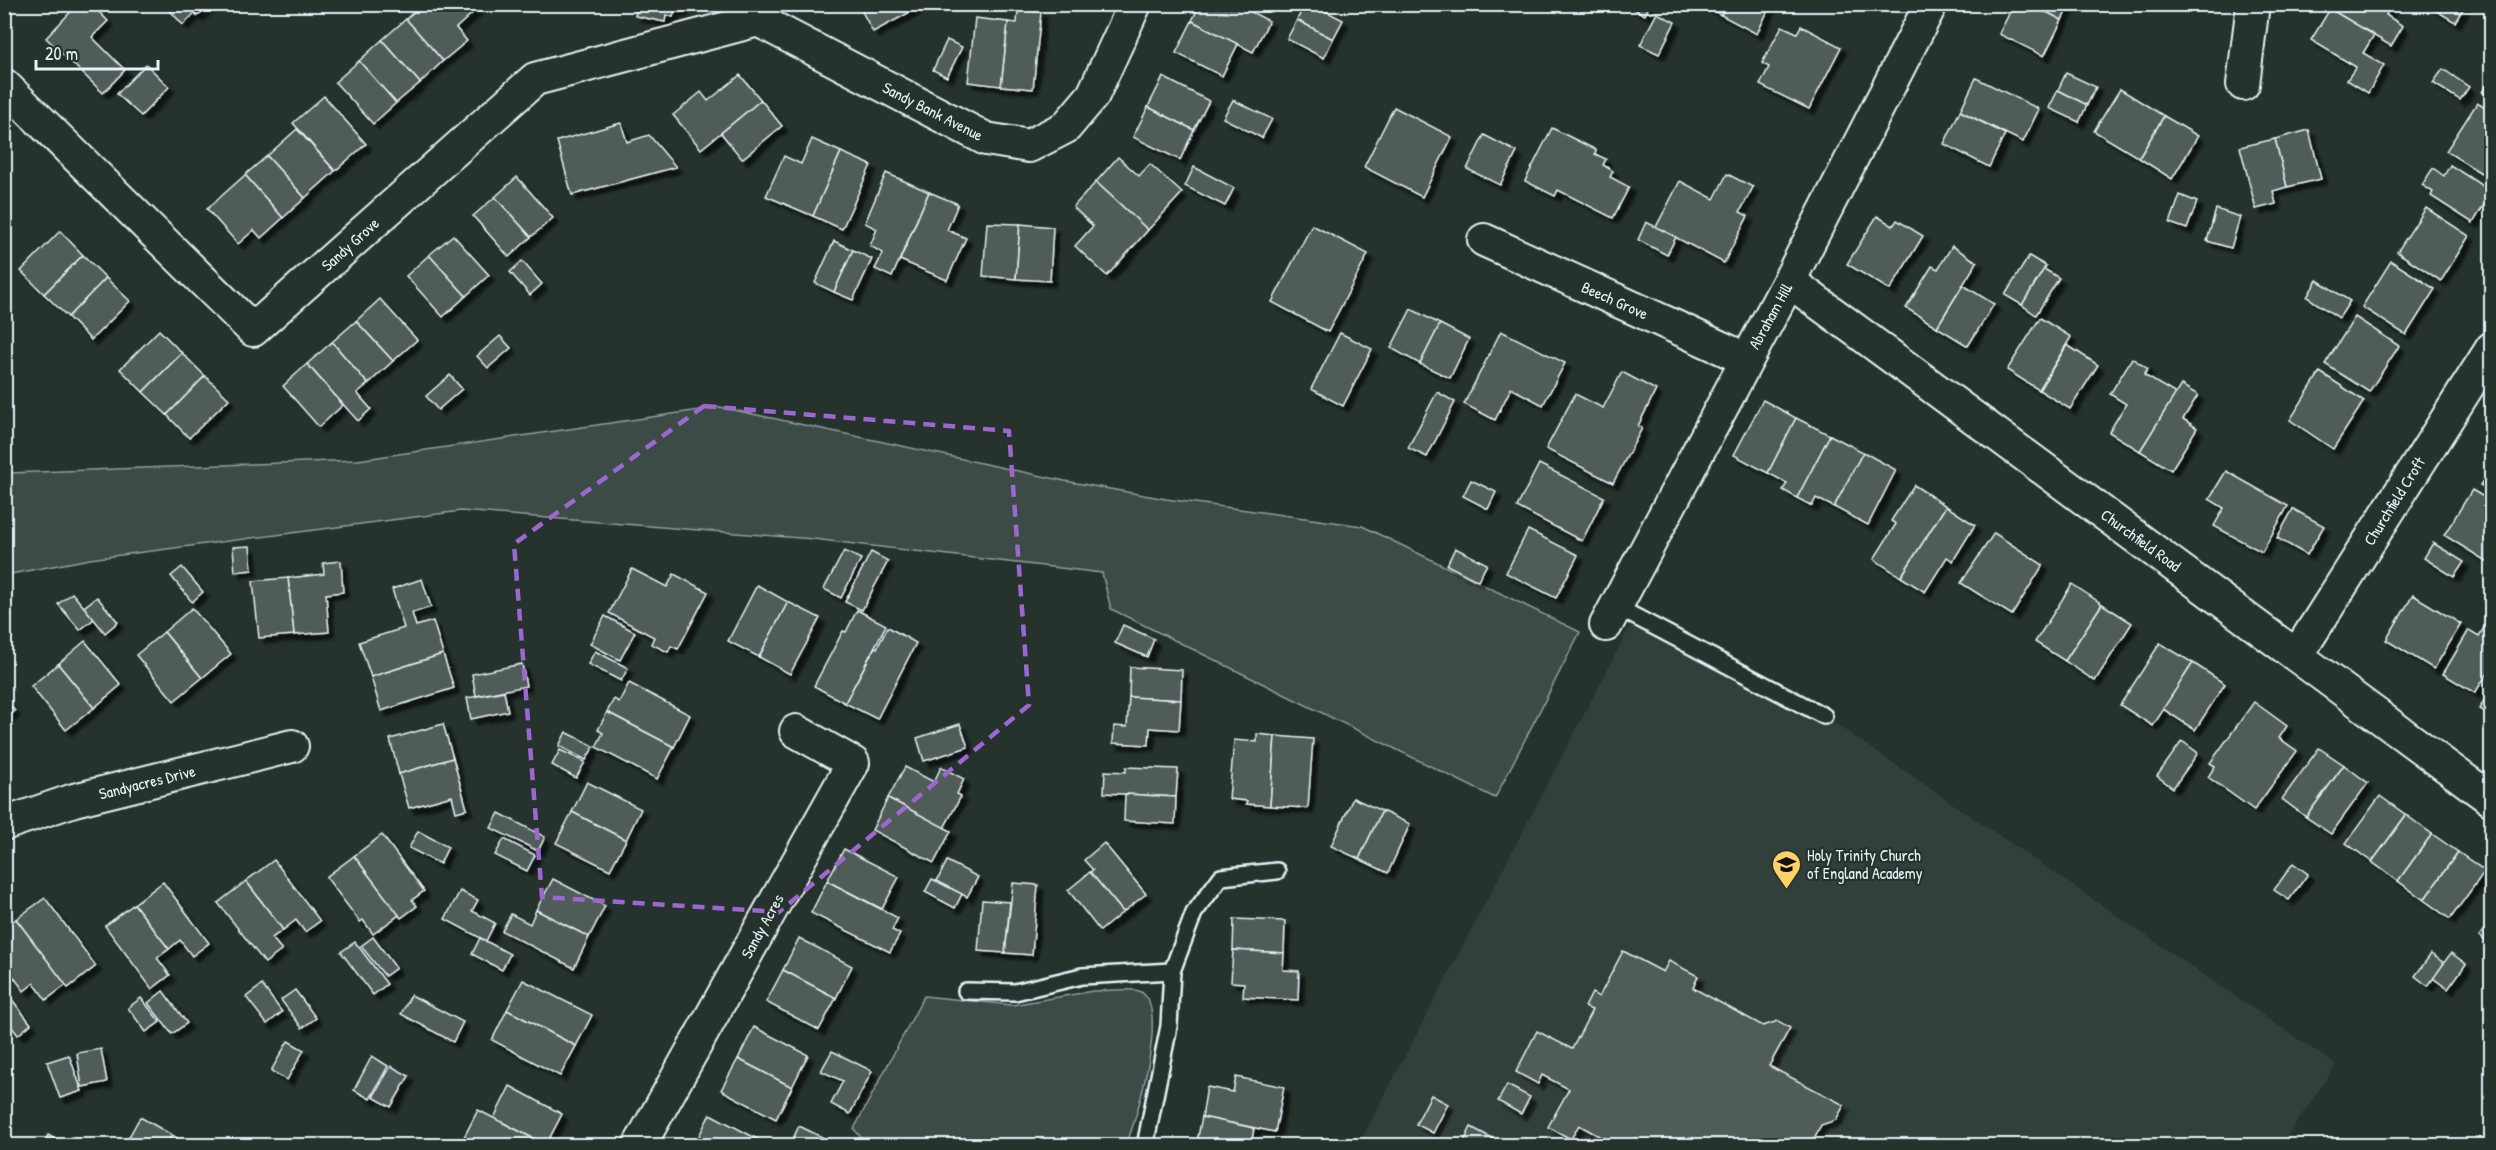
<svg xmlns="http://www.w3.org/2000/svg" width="2496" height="1150" viewBox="0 0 2496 1150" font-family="'Patrick Hand',sans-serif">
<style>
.built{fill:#333f3a}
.green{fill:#3e4b47;stroke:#939ea0;stroke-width:1.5}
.building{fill:#505c59;stroke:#e8f1f8;stroke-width:1.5;filter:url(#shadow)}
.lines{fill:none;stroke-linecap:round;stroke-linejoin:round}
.service-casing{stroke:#e8f1f8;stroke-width:20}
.minor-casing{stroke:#e8f1f8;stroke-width:36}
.service{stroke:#26332d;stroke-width:15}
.minor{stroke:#26332d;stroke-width:32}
.marked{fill:none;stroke:#9c67d0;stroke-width:4.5;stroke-dasharray:12 8;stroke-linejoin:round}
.labels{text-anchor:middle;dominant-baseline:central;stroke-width:4.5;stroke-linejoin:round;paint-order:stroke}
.street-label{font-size:16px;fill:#e8f1f8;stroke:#26332d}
.poi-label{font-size:16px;fill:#e8f1f8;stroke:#26332d;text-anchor:start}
</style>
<defs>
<filter id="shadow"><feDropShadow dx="5.5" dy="5.5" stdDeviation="1.5" flood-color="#0009"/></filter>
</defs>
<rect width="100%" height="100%" fill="#26332d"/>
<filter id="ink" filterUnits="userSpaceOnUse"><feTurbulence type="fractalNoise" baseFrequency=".0167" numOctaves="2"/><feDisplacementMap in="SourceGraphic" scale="12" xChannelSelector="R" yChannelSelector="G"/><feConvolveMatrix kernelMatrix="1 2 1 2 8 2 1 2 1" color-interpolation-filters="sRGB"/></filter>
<g filter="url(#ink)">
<polygon class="built" points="1635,617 1824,716 2336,1065 2281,1145 1358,1146"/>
<g class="green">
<polygon points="720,407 1065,481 1166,499 1362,526 1580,632 1495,798 1111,609 1102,573 813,539 461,511 90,559 5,575 5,475 10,473 358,460"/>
<path d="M1093 991C1104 991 1130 988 1139 991 1171 1004 1136 1121 1126 1145H867L854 1129 924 996 1012 1005Z"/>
</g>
<g class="building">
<polygon points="78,4 91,4 108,21 92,37 125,70 103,93 46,38"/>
<polygon points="164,4 210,4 197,16 195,13 183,25"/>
<polygon points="422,4 471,4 476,10 456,28 467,41 443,61 406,19"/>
<polygon points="638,4 684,4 682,12 675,11 673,17 666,15 665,22 635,16"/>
<polygon points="858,4 916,4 918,8 873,32"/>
<polygon points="1200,4 1236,4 1269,21 1253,52 1192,21"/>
<polygon points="1305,4 1312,4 1343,20 1333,39 1297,20"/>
<polygon points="1625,4 1650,4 1645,15"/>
<polygon points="1701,4 1726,4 1721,15"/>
<polygon points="1726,4 1771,4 1757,34 1721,15"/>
<polygon points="2014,4 2031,4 2062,20 2044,56 1999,34"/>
<polygon points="2031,4 2070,4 2062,20"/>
<polygon points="2332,4 2392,4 2386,15 2403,26 2391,46 2330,9"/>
<polygon points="2425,4 2466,4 2455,22"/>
<polygon points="2330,9 2374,35 2363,53 2384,65 2368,93 2347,80 2356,67 2311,40"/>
<polygon points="1018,10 1041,12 1033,89 1001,86 1008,22 1017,23"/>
<polygon points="1657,13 1675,22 1659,54 1640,45"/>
<polygon points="975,18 1008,22 1001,86 968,82"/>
<polygon points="406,19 443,61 420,83 382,40"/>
<polygon points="1297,20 1333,39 1324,58 1287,39"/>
<polygon points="1192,21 1238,44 1222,76 1176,53"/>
<polygon points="1782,26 1797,33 1801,26 1841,47 1809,109 1760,85 1769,67 1762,63"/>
<polygon points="382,40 420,83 396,103 359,61"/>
<polygon points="947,40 962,47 947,77 933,70"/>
<polygon points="359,61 396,103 373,124 335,82"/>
<polygon points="146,64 169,87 141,116 117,94"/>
<polygon points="2443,69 2469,87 2460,100 2433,83"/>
<polygon points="2066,73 2096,87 2087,105 2058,90"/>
<polygon points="740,75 761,100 701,149 673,115 701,92 708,101"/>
<polygon points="1163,77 1209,101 1194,130 1148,107"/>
<polygon points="2492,77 2492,98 2482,92"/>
<polygon points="1976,78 2039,109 2023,142 1960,111"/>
<polygon points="2120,89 2164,116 2139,158 2094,131"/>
<polygon points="2058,90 2087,105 2079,122 2049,108"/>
<polygon points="324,96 366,144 335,171 293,123"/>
<polygon points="761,100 782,126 742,159 721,133"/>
<polygon points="1233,100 1272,119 1262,138 1223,118"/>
<polygon points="2477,103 2492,112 2492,175 2489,178 2446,151"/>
<polygon points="1148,107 1194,130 1180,160 1133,137"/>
<polygon points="1394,107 1452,137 1422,197 1364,167"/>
<polygon points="1960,111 2005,134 1989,167 1944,144"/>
<polygon points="2164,116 2198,136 2172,179 2139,158"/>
<polygon points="621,123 627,142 649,135 676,167 572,195 557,141"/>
<polygon points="1552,128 1596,150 1595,154 1606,159 1603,165 1613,171 1610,177 1629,187 1613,218 1558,190 1555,196 1525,181"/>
<polygon points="297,129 335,171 305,198 267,156"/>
<polygon points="2309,130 2321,179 2287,187 2275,139"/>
<polygon points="1484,135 1517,152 1500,185 1467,169"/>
<polygon points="812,139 841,152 813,216 766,196 784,156 801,164"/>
<polygon points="2275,139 2287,187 2273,191 2276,204 2256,209 2240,147"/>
<polygon points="841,152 871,165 842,229 813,216"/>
<polygon points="267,156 305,198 283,218 245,175"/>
<polygon points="1118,157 1139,176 1150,164 1182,193 1148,230 1096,182"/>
<polygon points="2450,165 2492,192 2473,223 2431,196 2433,192 2422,185 2433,168 2444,176"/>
<polygon points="1194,167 1234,188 1225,206 1185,186"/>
<polygon points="886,173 929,192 892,277 875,269 883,253 870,246 877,229 865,223"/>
<polygon points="1727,174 1753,187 1740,212 1748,216 1724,263 1656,227 1680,181 1714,199"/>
<polygon points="245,175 283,218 261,238 254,230 238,244 207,209"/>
<polygon points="517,177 553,218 531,237 495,197"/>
<polygon points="1096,182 1148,230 1107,276 1075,246 1093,226 1073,207"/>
<polygon points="929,192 958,204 947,230 966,238 947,280 900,260"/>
<polygon points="2180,195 2197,202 2187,229 2170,223"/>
<polygon points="495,197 531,237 509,257 473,216"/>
<polygon points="2426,208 2469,236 2441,281 2397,252"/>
<polygon points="2216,209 2240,217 2231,248 2207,241"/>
<polygon points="1877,216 1893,226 1897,220 1923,236 1890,290 1847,264"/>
<polygon points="1646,222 1676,237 1667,255 1638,240"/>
<polygon points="987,223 1020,224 1016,279 983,276"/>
<polygon points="1020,224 1053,227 1050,281 1016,279"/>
<polygon points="1312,225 1368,254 1328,332 1272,302"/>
<polygon points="60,231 83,255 44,294 21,271"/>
<polygon points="453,235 489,275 466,296 429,255"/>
<polygon points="834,241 853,250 834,292 815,283"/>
<polygon points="1952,246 1977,262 1937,327 1906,308 1932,266 1938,269"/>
<polygon points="853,250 872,259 853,300 834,292"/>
<polygon points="83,255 106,278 68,317 44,294"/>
<polygon points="429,255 466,296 443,317 406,276"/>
<polygon points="2029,256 2046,266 2022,305 2005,295"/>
<polygon points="522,261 542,284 530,295 510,272"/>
<polygon points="2391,261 2435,289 2406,335 2362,307"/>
<polygon points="2044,269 2059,278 2036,315 2022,305"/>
<polygon points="106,278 130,301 91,340 68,317"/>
<polygon points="2317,280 2350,301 2339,318 2307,297"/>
<polygon points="1963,285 1994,304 1968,346 1937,327"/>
<polygon points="380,299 417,340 393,361 356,321"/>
<polygon points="1411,309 1440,324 1420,364 1391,348"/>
<polygon points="2355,317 2399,346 2369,392 2325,364"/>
<polygon points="2040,318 2071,337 2039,390 2007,370"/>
<polygon points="356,321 393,361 368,384 332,342"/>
<polygon points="1440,324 1469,339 1450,378 1420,364"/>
<polygon points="159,330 182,353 143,392 120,369"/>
<polygon points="1501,331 1565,363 1543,405 1511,388 1495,420 1464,404"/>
<polygon points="1340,333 1372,349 1343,406 1311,389"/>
<polygon points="500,336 511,348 488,368 477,356"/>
<polygon points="332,342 368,384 357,393 371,409 358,421 307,364"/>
<polygon points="2067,345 2098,365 2070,409 2039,390"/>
<polygon points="182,353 205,376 167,415 143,392"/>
<polygon points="2132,358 2148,369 2144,375 2176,394 2140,451 2109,432 2126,404 2110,394"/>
<polygon points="307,364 343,405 319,427 283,386"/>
<polygon points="1622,372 1656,390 1638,426 1642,428 1613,483 1546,449 1575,394 1603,408"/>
<polygon points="2320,372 2364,401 2333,449 2290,420"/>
<polygon points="450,375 462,389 438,410 426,396"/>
<polygon points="205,376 229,399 189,438 167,415"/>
<polygon points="2181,385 2198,395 2183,419 2197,428 2171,470 2140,451"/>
<polygon points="1437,392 1455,402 1427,457 1408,448"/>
<polygon points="1763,400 1796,418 1768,473 1734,455"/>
<polygon points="1796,418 1830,435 1797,498 1783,490 1787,483 1768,473"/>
<polygon points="1830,435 1863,452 1834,507 1816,498 1812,506 1797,498"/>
<polygon points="1863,452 1896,470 1868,525 1834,507"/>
<polygon points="1539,464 1604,497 1582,541 1517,507"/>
<polygon points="2492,467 2492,492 2480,485"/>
<polygon points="2226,471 2288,506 2262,552 2214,526 2224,508 2209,499"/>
<polygon points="1471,480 1496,492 1488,509 1463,496"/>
<polygon points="1914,485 1946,506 1901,577 1874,559 1896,524 1891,521"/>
<polygon points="2472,490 2492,502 2492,559 2489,563 2444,535"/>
<polygon points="1946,506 1975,525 1953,561 1947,557 1925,592 1901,577"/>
<polygon points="2293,509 2324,526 2307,555 2277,538"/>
<polygon points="1528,530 1578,555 1556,598 1506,573"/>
<polygon points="1994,533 2043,565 2012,615 1961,583"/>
<polygon points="2433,543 2464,562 2454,577 2424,558"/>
<polygon points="250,546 252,570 235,572 233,547"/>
<polygon points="1455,548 1487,564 1478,581 1447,565"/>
<polygon points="844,551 861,559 841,598 824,589"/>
<polygon points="871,552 888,561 862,610 845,602"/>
<polygon points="341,561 343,592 326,594 329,632 294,635 288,578 324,574 323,563"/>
<polygon points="182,567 203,592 192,602 171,576"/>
<polygon points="632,569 667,587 674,574 708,592 678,649 671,646 668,652 651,644 654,637 609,613"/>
<polygon points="288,578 294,635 259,638 253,581"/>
<polygon points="422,579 431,607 412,613 416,626 433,621 443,654 371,677 359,642 404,628 392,589"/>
<polygon points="2072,584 2102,604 2065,661 2035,642"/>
<polygon points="757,585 788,602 759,657 728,641"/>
<polygon points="72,593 94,619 80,630 58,604"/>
<polygon points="2413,595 2461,624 2434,669 2386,640"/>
<polygon points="97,597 118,622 105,633 84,607"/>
<polygon points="788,602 820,618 790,674 759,657"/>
<polygon points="2102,604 2132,623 2095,681 2065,661"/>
<polygon points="192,608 231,654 202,678 164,632"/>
<polygon points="857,610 886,625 845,703 814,686 843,631 846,632"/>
<polygon points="2492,615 2492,666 2475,693 2443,674 2469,630 2479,636"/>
<polygon points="605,616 635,632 620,660 590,644"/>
<polygon points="1123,625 1154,639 1147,657 1115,643"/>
<polygon points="888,627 916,643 877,719 845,703 875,647 877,648"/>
<polygon points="164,632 202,678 174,701 136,655"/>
<polygon points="85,641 121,685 94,708 58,664"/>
<polygon points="2160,643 2193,663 2153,726 2120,705"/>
<polygon points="595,651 628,668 621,681 588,664"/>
<polygon points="443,654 454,688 381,711 371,677"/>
<polygon points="2193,663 2225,684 2195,730 2163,709"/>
<polygon points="58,664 94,708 66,730 31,686"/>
<polygon points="522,664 526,686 476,696 472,674"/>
<polygon points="1130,667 1182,670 1181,700 1129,697"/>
<polygon points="629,683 690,715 674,747 607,712 614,699 619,702"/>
<polygon points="2492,688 2492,717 2479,709"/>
<polygon points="504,691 508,711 471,719 467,698"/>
<polygon points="1129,697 1181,700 1179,730 1150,728 1149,745 1113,743 1114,726 1127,727"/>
<polygon points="4,699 15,711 4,720"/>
<polygon points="2254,702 2287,726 2279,738 2297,751 2254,810 2208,777 2215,766 2210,763"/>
<polygon points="607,712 674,747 657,779 596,747 603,733 598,730"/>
<polygon points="443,724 453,758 399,774 390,739"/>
<polygon points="960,724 968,747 924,761 917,738"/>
<polygon points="566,732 594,746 586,760 559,746"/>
<polygon points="1257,734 1275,736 1270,806 1246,804 1247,801 1229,799 1234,740 1257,742"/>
<polygon points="1275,736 1313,739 1308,808 1270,806"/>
<polygon points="2182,741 2198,753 2173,788 2157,776"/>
<polygon points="2319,748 2344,765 2306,817 2282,799"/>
<polygon points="560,750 585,762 576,778 552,765"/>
<polygon points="453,758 467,809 456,812 452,796 409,808 399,774"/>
<polygon points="2344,765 2368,783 2331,834 2306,817"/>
<polygon points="905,767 934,782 941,767 964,779 957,794 961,796 944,828 888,798"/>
<polygon points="1126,767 1178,769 1176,797 1104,793 1105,771 1126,772"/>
<polygon points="587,782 641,809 626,840 572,812"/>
<polygon points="1125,794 1176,797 1175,824 1124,821"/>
<polygon points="2380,796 2406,815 2372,862 2346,843"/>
<polygon points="888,798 951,831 934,863 872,830"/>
<polygon points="1353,798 1382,811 1359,859 1331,846"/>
<polygon points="1382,811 1410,824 1388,873 1359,859"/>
<polygon points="572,812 626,840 610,870 556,843"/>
<polygon points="499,813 545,837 538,851 491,828"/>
<polygon points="2406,815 2432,834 2398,881 2372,862"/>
<polygon points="418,831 448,847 440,864 409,848"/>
<polygon points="2432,834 2458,852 2424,900 2398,881"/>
<polygon points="382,835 424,891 412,900 417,906 401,918 354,856"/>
<polygon points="504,839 535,855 527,871 495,855"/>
<polygon points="1104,843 1146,894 1123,912 1090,872 1093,870 1084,860"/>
<polygon points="844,849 899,877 882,909 827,881"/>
<polygon points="2458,852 2485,871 2450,919 2424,900"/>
<polygon points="354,856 399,915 373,934 363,920 360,922 326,877"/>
<polygon points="274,860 320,921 305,932 296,920 283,930 246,881"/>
<polygon points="947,861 978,877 967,897 937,881"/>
<polygon points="2293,863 2308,874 2289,900 2274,890"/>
<polygon points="1090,872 1123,912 1100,931 1068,890"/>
<polygon points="553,879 605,906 589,937 536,910"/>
<polygon points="932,879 962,894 955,908 925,892"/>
<polygon points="246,881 283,930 272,938 282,950 265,963 218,903"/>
<polygon points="827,881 898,918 892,930 900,934 890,952 811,913"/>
<polygon points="163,882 209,943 192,956 180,940 169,949 134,904"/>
<polygon points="1013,883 1038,885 1032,955 1005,953"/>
<polygon points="460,891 478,900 472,911 495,923 486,941 445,919"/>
<polygon points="45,898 96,966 68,988 16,919"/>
<polygon points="982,900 1010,902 1005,953 978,951"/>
<polygon points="134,904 169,949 157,958 170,975 152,989 105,926"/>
<polygon points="536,910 589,937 574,968 502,931 511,914 530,924"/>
<polygon points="16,919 66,985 46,1000 34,983 24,991 4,964 4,928"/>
<polygon points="1234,919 1285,921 1284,953 1233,950"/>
<polygon points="2492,919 2492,946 2479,936"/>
<polygon points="373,937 396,968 385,976 361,946"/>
<polygon points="480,938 510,954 502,970 472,954"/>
<polygon points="799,938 852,966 836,998 783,970"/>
<polygon points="355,942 387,984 373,995 341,952"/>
<polygon points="1233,950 1284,953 1283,970 1299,971 1298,1000 1243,997 1244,983 1231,982"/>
<polygon points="1623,951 1663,972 1669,961 1698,976 1693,988 1763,1026 1778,1021 1790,1028 1769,1066 1844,1105 1836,1120 1821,1125 1810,1146 1649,1146 1635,1138 1631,1146 1617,1146 1579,1125 1571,1139 1548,1127 1569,1089 1542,1075 1538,1084 1516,1072 1537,1031 1572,1049 1592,1010 1585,1007 1592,993 1599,997"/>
<polygon points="2451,953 2466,964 2448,989 2433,978"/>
<polygon points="2431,954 2444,963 2428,986 2415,976"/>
<polygon points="783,970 836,998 819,1030 766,1002"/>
<polygon points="523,980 592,1015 576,1046 507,1010"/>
<polygon points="262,985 282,1012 267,1024 246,997"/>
<polygon points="295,990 316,1018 302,1028 281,1000"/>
<polygon points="163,991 187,1023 172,1034 148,1003"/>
<polygon points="411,995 463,1022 453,1042 401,1014"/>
<polygon points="10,997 31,1024 18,1035 4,1017 4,1001"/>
<polygon points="141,998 160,1022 146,1032 128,1008"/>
<polygon points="507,1010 576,1046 560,1076 492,1040"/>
<polygon points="754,1027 808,1055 792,1087 738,1059"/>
<polygon points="288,1041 304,1050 287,1080 271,1071"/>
<polygon points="101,1049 107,1082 82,1087 77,1053"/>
<polygon points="832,1051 872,1071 850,1114 831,1104 843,1081 821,1071"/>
<polygon points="69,1055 82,1091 60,1098 47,1062"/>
<polygon points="372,1056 388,1066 370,1099 354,1090"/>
<polygon points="738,1059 792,1087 776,1119 721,1090"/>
<polygon points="391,1066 409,1076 391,1107 373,1097"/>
<polygon points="1236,1077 1284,1087 1275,1132 1202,1117 1207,1087 1233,1092"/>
<polygon points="1507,1085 1530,1097 1521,1114 1498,1101"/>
<polygon points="510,1086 562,1114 546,1145 494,1118"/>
<polygon points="1431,1095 1448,1104 1433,1133 1416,1124"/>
<polygon points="478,1110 546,1145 546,1146 471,1146 462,1141"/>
<polygon points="710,1114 765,1143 763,1146 694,1146"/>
<polygon points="140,1117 172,1135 166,1146 124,1146"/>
<polygon points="1202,1117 1254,1128 1251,1146 1196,1146"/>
<polygon points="799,1126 828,1140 826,1146 800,1146 792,1141"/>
<polygon points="1471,1127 1507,1146 1462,1146"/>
<polygon points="48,1135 66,1146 42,1146"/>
<polygon points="172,1135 191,1146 166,1146"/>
</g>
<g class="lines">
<defs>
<g id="service">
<polyline points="1615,606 1824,716"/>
<polyline points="966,991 1015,992 1082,976 1172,971"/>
<polyline points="1145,1146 1169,1026 1172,971 1194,913 1221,877 1277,871"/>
</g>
<g id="minor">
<polyline points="765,4 758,20 986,139 1029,146 1066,127 1093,95 1135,4"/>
<polyline points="2243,84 2253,4"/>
<polyline points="4,85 253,330 535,79 758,20"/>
<polyline points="1484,240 1746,359"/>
<polyline points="1789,281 2492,800"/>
<polyline points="1606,625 1789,281 1931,4"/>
<polyline points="2297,655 2492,348"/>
<polyline points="4,824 74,800 292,746"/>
<polyline points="639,1146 853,763 796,731"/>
</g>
</defs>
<use href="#service" class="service-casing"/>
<use href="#minor" class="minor-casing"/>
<use href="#service" class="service"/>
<use href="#minor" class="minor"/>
</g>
</g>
<path class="marked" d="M704 406 1009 431 1029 705 779 912 542 897 514 544Z"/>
<defs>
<symbol id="school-pin" viewBox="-11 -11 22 30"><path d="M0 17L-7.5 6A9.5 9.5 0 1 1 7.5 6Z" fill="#ffd166" stroke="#26332d"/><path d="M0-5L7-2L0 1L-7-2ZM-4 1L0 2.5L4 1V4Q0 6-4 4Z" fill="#111"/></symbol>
</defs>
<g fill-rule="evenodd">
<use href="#school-pin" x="1770" y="848" width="33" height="45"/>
</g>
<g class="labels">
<g class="street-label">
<text transform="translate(933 111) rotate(27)">Sandy Bank Avenue</text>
<text transform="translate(350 244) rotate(-42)">Sandy Grove</text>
<text transform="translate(1615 300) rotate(24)">Beech Grove</text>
<text transform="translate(1770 316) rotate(-61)">Abraham Hill</text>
<text transform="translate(2394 501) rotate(-58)">Churchfield Croft</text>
<text transform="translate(2141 540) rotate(36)">Churchfield Road</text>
<text transform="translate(147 782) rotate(-14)">Sandyacres Drive</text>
<text transform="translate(762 926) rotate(-61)">Sandy Acres</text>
</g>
<g class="poi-label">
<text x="1807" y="855">Holy Trinity Church<tspan x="1807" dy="18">of England Academy</tspan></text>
</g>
</g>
<rect width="2496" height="1150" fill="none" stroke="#26332d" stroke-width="24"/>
<rect x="12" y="12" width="2472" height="1126" fill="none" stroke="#e8f1f8" stroke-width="2" filter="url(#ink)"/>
<path d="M36 60v9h122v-9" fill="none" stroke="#e8f1f8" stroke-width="3"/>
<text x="45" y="60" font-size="18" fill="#e8f1f8" stroke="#26332d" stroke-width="4.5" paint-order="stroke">20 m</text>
</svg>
